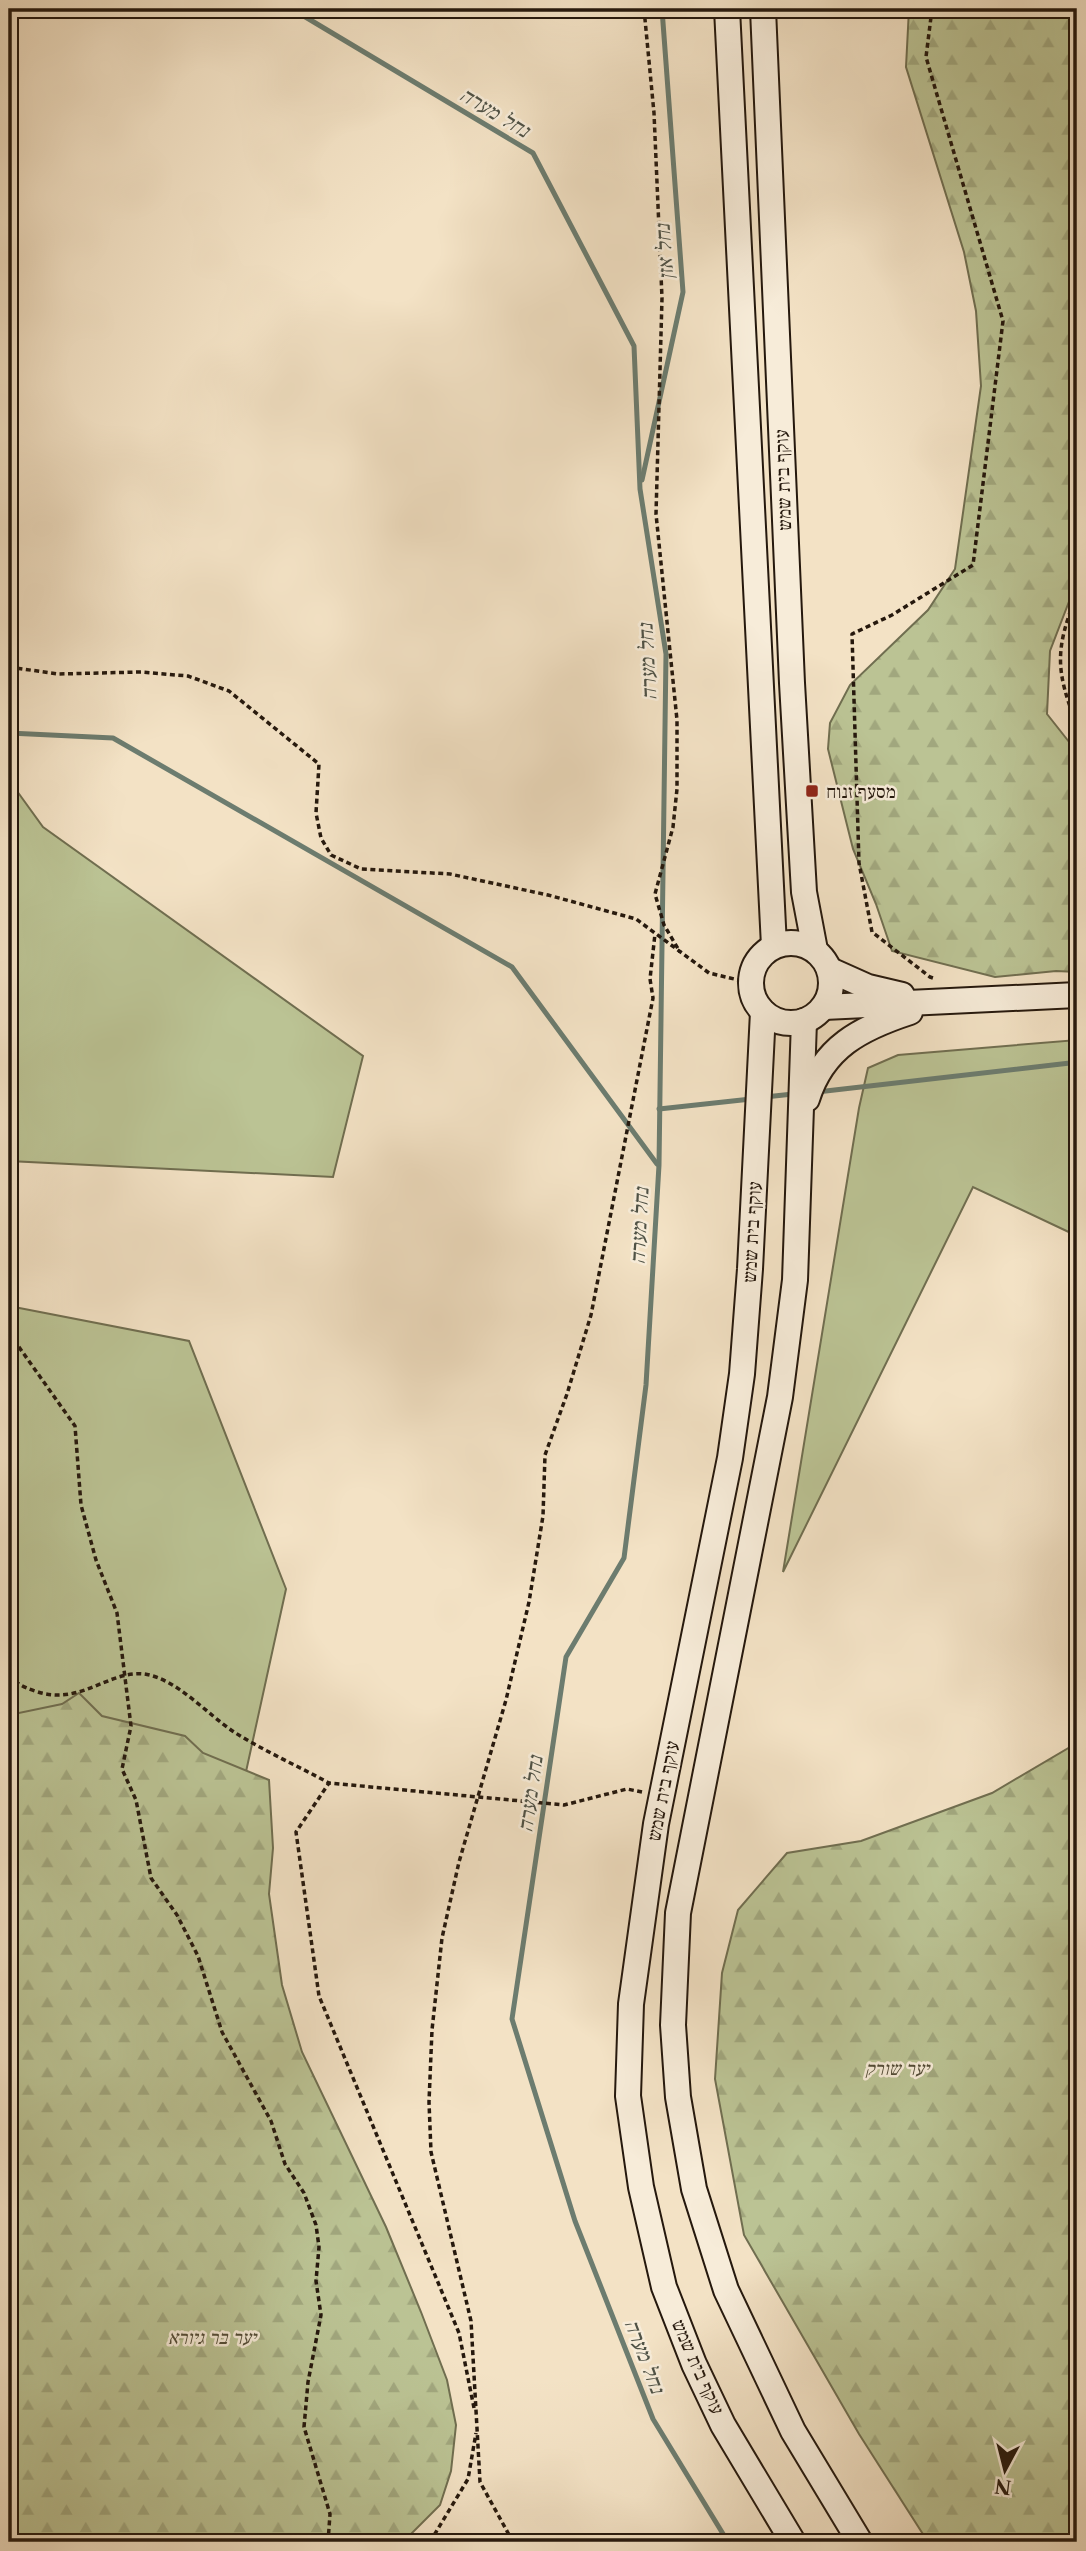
<svg xmlns="http://www.w3.org/2000/svg" width="1086" height="2551" viewBox="0 0 1086 2551" font-family="'Libre Caslon Text','Frank Ruhl Libre',serif">
<style>
.green{fill:#bbc394;stroke:#706e50;stroke-width:2}
.forest{fill:url(#forest-firs);stroke:#706e50;stroke-width:2}
.lines{fill:none;stroke-linecap:round;stroke-linejoin:round}
.stream{stroke:#6c7c6f;stroke-width:5}
.secondary-casing{stroke:#25180d;stroke-width:28}
.path{stroke:#25180d;stroke-width:3.5;stroke-dasharray:5 3.5;stroke-linecap:butt}
.secondary{stroke:#f7ecd9;stroke-width:24}
.poi-dot{fill:#8f2418;stroke:#f7ecd9;stroke-width:2.5}
.labels{text-anchor:middle;dominant-baseline:central;stroke-width:5;stroke-linejoin:round;paint-order:stroke}
.street-label{font-size:19px;fill:#25180d;stroke:#f7ecd9}
.poi-label{font-size:19px;fill:#25180d;stroke:#f7ecd9;text-anchor:start}
.park-label{font-size:19px;font-style:italic;fill:#524b36;stroke:#f7ecd9}
.water-label{font-size:21px;font-style:italic;fill:#4f5246;stroke:#f7ecd9}
</style>
<defs>
<pattern id="forest-firs" width="22" height="20" patternUnits="userSpaceOnUse" patternTransform="scale(1.75)"><rect width="22" height="20" fill="#bbc394"/><path d="M5 1l3.5 6h-7zM16 11l3.5 6h-7z" fill="#a1a77e"/></pattern>
</defs>
<rect width="100%" height="100%" fill="#f3e2c5"/>
<filter id="stains"><feTurbulence type="fractalNoise" baseFrequency=".00286" numOctaves="4"/><feColorMatrix values="0 0 0 0 .2 0 0 0 0 .09 0 0 0 0 .02 0 0 0 .5 -.17"/></filter>
<radialGradient id="worn" r=".72"><stop offset=".6" stop-color="#630" stop-opacity="0"/><stop offset="1" stop-color="#630" stop-opacity=".3"/></radialGradient>
<g class="green">
<polygon points="9,780 43,827 363,1056 333,1177 9,1161"/>
<polygon points="1077,1040 1077,1222 1073,1234 973,1187 783,1572 859,1108 868,1068 898,1055"/>
<polygon points="9,1306 189,1341 286,1589 233,1831 9,1842"/>
</g>
<g class="forest">
<polygon points="909,9 1077,9 1077,562 1070,599 1050,651 1047,714 1077,752 1077,972 1056,971 995,977 892,951 876,904 853,849 828,749 830,723 850,685 928,610 955,569 981,386 976,311 964,252 906,67"/>
<polygon points="79,1693 102,1716 185,1736 203,1753 269,1780 273,1848 269,1894 282,1985 302,2052 386,2227 421,2312 447,2380 456,2425 451,2471 440,2505 403,2542 9,2542 9,1715 62,1704"/>
<polygon points="1077,1743 1077,2542 928,2542 859,2434 744,2235 715,2079 722,1973 738,1910 787,1853 861,1841 992,1793"/>
</g>
<g class="lines">
<g class="stream">
<polyline points="292,9 533,153 634,346 640,489 666,654 659,1165 646,1385 624,1558 566,1657 512,2019 575,2221 653,2419 728,2542"/>
<polyline points="642,480 683,292 662,9"/>
<polyline points="9,733 113,738 512,967 657,1164"/>
<polyline points="817,1092 1070,1063 1077,1060"/>
<polyline points="765,1097 793,1094"/>
<polyline points="659,1109 751,1099"/>
</g>
<defs>
<g id="secondary">
<polyline points="727,9 774,946"/>
<polyline points="763,9 792,683 804,892 815,950"/>
<circle cx="791" cy="983" r="40"/>
<polyline points="830,970 868,987 902,995"/>
<polyline points="824,1007 1077,995"/>
<polyline points="763,1012 750,1269 742,1374 730,1458 656,1824 631,2004 628,2096 641,2187 664,2287 694,2364 723,2425 793,2542"/>
<polyline points="804,1021 795,1280 780,1397 678,1913 673,2025 678,2097 694,2189 726,2290 793,2431 860,2542"/>
<path d="M807 1099C823 1047 861 1028 910 1012"/>
</g>
</defs>
<use href="#secondary" class="secondary-casing"/>
<g class="path">
<polyline points="644,9 654,113 662,298 656,514 677,720 677,789 673,827 655,894 664,925 680,952"/>
<polyline points="932,9 926,57 1003,321 973,565 892,615 852,634 859,863 872,932 930,977 936,979"/>
<path d="M1077 594C1055 649 1055 670 1077 725"/>
<polyline points="9,667 58,674 141,672 188,676 229,691 319,764 316,813 321,838 331,855 361,869 450,874 548,895 636,919 709,973 751,983"/>
<polyline points="9,1333 75,1426 81,1505 96,1560 117,1613 131,1726 122,1769 136,1800 151,1878 177,1915 198,1956 222,2032 271,2121 285,2164 304,2193 316,2225 319,2247 316,2281 321,2315 308,2382 304,2427 330,2514 328,2542"/>
<path d="M9 1675C17 1684 23 1687 35 1691 80 1707 108 1670 144 1674 176 1678 208 1715 234 1732 264 1751 298 1766 329 1783"/>
<polyline points="474,2408 459,2333 319,1996 296,1832 329,1783 564,1805 627,1789 642,1792"/>
<polyline points="9,2511 11,2513 14,2542"/>
<polyline points="430,2542 468,2479 476,2433"/>
<polyline points="513,2542 480,2482 471,2321 431,2152 429,2102 432,2030 442,1938 459,1862 506,1700 529,1602 543,1516 545,1455 567,1394 591,1315 653,998 650,979 655,934"/>
</g>
<use href="#secondary" class="secondary"/>
</g>
<rect class="poi-dot" x="805" y="784" width="14" height="14" rx="3.5"/>
<g class="labels">
<g class="street-label">
<text transform="translate(783 480) rotate(-92)">עוקף בית שמש</text>
<text transform="translate(752 1232) rotate(-87)">עוקף בית שמש</text>
<text transform="translate(663 1791) rotate(-79)">עוקף בית שמש</text>
<text transform="translate(698 2367) rotate(66)">עוקף בית שמש</text>
</g>
<g class="poi-label">
<text x="826" y="791">מסעף זנוח</text>
</g>
<g class="park-label">
<text x="897" y="2068">יער שורק</text>
<text x="212" y="2337">יער בר גיורא</text>
</g>
<g class="water-label">
<text transform="translate(495 112) rotate(31)">נחל מערה</text>
<text transform="translate(664 252) rotate(-94)">נחל אזן</text>
<text transform="translate(647 662) rotate(-93)">נחל מערה</text>
<text transform="translate(639 1226) rotate(-87)">נחל מערה</text>
<text transform="translate(530 1794) rotate(-82)">נחל מערה</text>
<text transform="translate(645 2356) rotate(69)">נחל מערה</text>
</g>
</g>
<rect width="1086" height="2551" fill="none" stroke="#f3e2c5" stroke-width="35"/>
<rect x="10" y="10" width="1065" height="2530" fill="none" stroke="#25180d" stroke-width="3.5"/>
<rect x="18" y="18" width="1051" height="2516" fill="none" stroke="#25180d" stroke-width="2"/>
<g transform="translate(1005 2470) rotate(187)" stroke="#f7ecd9" stroke-width="5" paint-order="stroke">
<path d="M0-5L12 26L0 18L-12 26Z" fill="#25180d"/>
<text y="-10" font-size="19" font-weight="bold" text-anchor="middle" fill="#25180d">N</text>
</g>
<rect width="100%" height="100%" filter="url(#stains)"/>
<rect width="100%" height="100%" fill="url(#worn)"/>
</svg>
